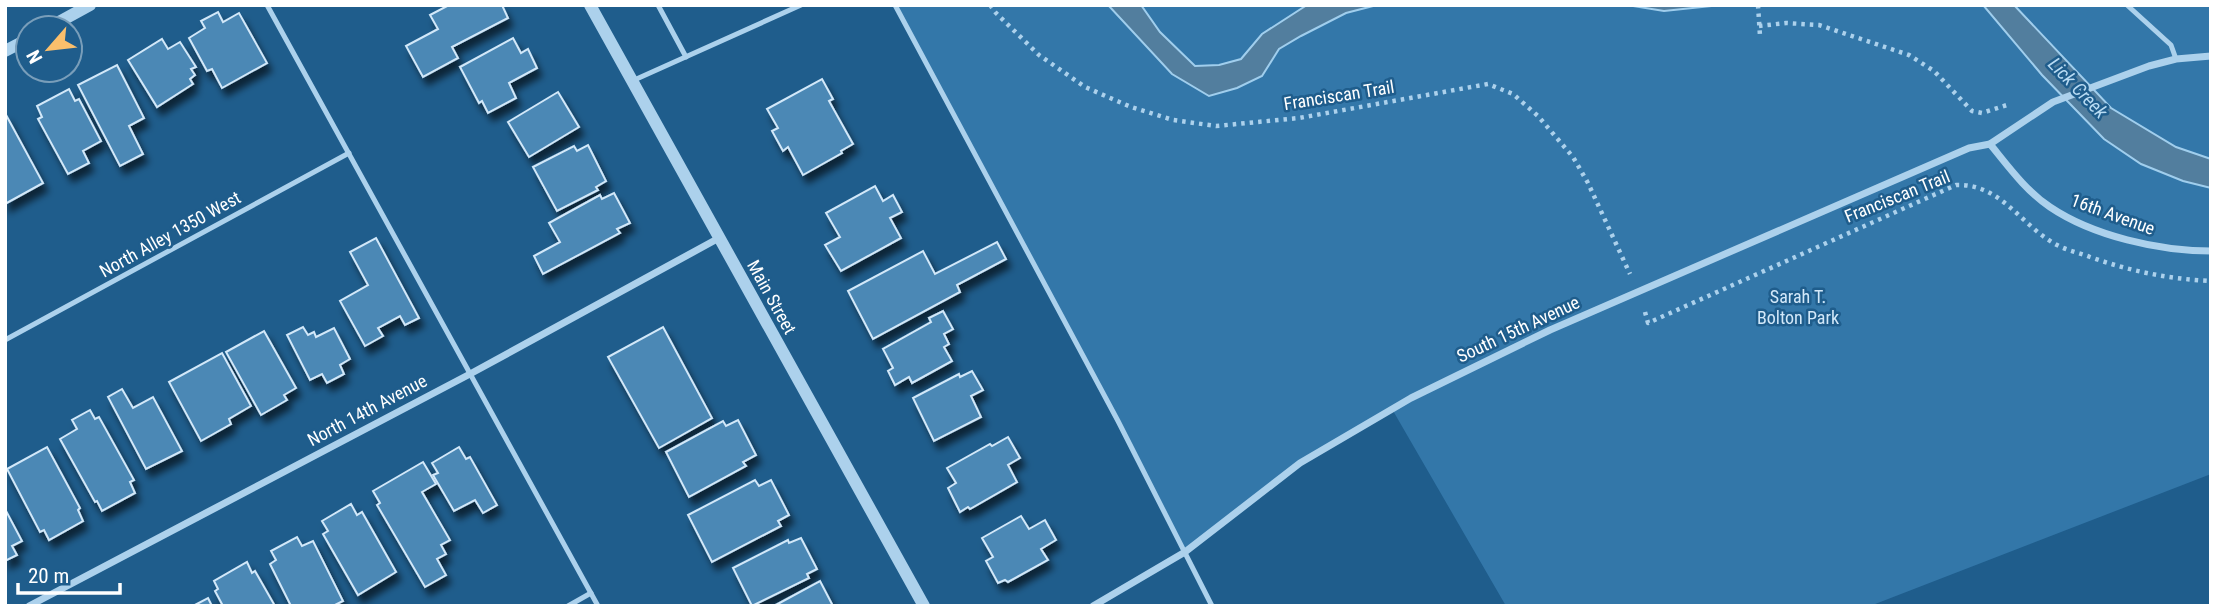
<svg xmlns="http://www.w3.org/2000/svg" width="2216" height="611" viewBox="0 0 2216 611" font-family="'Roboto Condensed',sans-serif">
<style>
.green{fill:#3377a9}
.water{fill:#527e9e;stroke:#a0ceed;stroke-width:2}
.building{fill:#4c88b5;stroke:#d2e8f9;stroke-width:2;filter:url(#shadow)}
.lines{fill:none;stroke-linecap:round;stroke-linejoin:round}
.path{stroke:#acd1ec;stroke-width:4.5;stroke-dasharray:3.5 5;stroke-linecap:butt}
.service{stroke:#acd1ec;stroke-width:5}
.minor{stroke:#acd1ec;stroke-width:7}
.tertiary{stroke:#acd1ec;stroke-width:12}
.labels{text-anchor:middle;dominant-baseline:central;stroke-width:5;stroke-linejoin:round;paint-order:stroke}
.street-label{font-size:18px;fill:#fff;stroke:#1f5d8c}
.park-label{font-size:18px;fill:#d2e8f9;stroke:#1f5d8c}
.water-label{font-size:19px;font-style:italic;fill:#b8dbf3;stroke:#1f5d8c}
</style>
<defs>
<filter id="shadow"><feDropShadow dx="4.5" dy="8" stdDeviation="3.5" flood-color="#0009"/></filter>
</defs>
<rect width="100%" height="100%" fill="#1f5d8c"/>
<polygon class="green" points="895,5 2211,5 2211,474 1870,606 1506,606 1392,409 1300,463 1185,552"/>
<g class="water">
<polygon points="1108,5 1141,5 1160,32 1195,66 1219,65 1241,59 1262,34 1307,5 1377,5 1346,13 1301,36 1279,49 1262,76 1237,88 1209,96 1172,74"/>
<polygon points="1627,5 1721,5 1664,11"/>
<polygon points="1983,5 2014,5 2111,108 2176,147 2211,159 2211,188 2183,181 2141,164 2104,139 2042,75"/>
</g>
<g class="building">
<polygon points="449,5 502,5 508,18 452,47 458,58 423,77 406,46 438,29 430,15"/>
<polygon points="218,12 223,22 239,13 267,63 222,88 212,69 207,71 189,38 205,28 201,21"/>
<polygon points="513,38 521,53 528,49 537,68 509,83 516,98 488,113 482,101 479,103 460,67"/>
<polygon points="162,39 168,49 180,42 196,67 191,69 195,75 190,79 193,84 157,107 128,60"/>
<polygon points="117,65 144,118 129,126 143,154 120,166 78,85"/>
<polygon points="822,79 833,99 829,101 853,144 841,151 842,153 803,175 788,147 783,151 772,131 778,128 767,109"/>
<polygon points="69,89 75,101 79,99 101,141 83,151 89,163 68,174 38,119 42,117 37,106"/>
<polygon points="558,92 579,127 529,157 508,122"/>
<polygon points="5,113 43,183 5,204"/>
<polygon points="588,145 606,181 596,187 598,190 557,211 533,167 574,146 577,151"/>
<polygon points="875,186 883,201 893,195 902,212 890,218 901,238 841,271 825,245 840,237 826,213"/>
<polygon points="614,193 630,223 617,229 620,233 543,274 534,256 560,242 549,223 600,195 602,199"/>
<polygon points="376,238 419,318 405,325 400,316 378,328 383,336 365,346 340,301 368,285 350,252"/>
<polygon points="997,242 1006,259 957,285 960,292 873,339 848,291 923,251 935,274"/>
<polygon points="943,311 953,329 944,334 949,344 944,347 952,361 912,383 909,377 895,385 888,371 893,368 883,349 931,322 929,318"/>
<polygon points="303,327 308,335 314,332 316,337 334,328 350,359 340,365 344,374 327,383 322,374 310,380 287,335"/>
<polygon points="663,327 712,418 659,448 608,357"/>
<polygon points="264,331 296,388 284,395 287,400 261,415 226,352"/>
<polygon points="222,353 251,406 229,419 231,424 201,441 169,382"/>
<polygon points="972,371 983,390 971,396 981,417 934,441 913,398 959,374 960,377"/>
<polygon points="122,389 133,408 153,397 182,451 146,469 108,397"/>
<polygon points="90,410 95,419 99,417 134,480 130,482 135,493 102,511 97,501 95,502 60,439 77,429 72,420"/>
<polygon points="738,420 756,455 743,462 746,466 689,497 666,452 723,421 726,426"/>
<polygon points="1008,437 1020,458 1008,465 1017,482 970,509 968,507 960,512 948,488 956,483 947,468 990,444 992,446"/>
<polygon points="47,447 80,508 78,510 83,521 49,540 44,530 40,532 7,469"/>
<polygon points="459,447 466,459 470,457 497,505 483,513 475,500 454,511 433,475 438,473 432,463"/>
<polygon points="423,462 436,484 422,492 450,540 441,545 446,554 437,559 446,575 425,587 377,505 380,503 373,491"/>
<polygon points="755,480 759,486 771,480 789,515 778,521 781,526 712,562 688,515"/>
<polygon points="351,504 357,515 362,512 396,572 358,595 323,534 328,531 322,521"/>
<polygon points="5,509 22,541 12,546 17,555 5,561"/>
<polygon points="1021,516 1029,529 1045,520 1056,540 1041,549 1048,560 1008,582 1005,580 998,583 986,561 993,557 982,538"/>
<polygon points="297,537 302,546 313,541 343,601 333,606 291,606 270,564 276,560 271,551"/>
<polygon points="801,538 817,569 807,574 809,578 752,606 733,568 788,540 789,543"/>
<polygon points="247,562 252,573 255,571 275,606 223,606 215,591 218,589 214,581"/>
<polygon points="820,581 833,606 774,606"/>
<polygon points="208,598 212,606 193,606"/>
</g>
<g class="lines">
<g class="path">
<polyline points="990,5 996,13 1039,55 1085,87 1131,107 1173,120 1216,126 1299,118 1488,84 1513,94 1538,116 1573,157 1588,183 1630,274"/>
<polyline points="1758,5 1760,36"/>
<polyline points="1759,26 1786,23 1819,25 1909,55 1934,71 1972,111 1982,113 2010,104"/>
<path d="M1645 312 1648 323 1956 185C2002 183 2022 228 2059 246 2069 251 2080 253 2090 257 2130 271 2168 279 2211 281"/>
</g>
<g class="service">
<polyline points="267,5 598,606"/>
<polyline points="658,5 686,57"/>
<polyline points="895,5 1118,421 1212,606"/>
<polyline points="2127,5 2171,45 2176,59"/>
<polyline points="632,81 801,5"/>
<polyline points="5,340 349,153"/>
<polyline points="568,606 591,593"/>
</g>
<g class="minor">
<path d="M1990 144C2008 166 2026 191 2050 207 2093 236 2159 251 2211 251"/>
<polyline points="29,606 470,374 719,238"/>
<polyline points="1093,606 1185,552 1300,463 1411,398 1550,330 1969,148 1990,144 2053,102 2149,66 2176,59 2211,56"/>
</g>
<g class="tertiary">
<polyline points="590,5 924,606"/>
<polyline points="48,28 90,5"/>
<polyline points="5,51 28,39"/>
</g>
</g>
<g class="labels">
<g class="street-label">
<text transform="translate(1339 95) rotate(-9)">Franciscan Trail</text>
<text transform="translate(1897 196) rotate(-22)">Franciscan Trail</text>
<text transform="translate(2113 214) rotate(20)">16th Avenue</text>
<text transform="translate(170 234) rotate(-29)">North Alley 1350 West</text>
<text transform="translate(772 297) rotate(61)">Main Street</text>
<text transform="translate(1518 329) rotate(-25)">South 15th Avenue</text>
<text transform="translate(367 410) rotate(-28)">North 14th Avenue</text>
</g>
<g class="park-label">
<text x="1798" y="296">Sarah T.<tspan x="1798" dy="21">Bolton Park</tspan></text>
</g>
<g class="water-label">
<text transform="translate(2078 88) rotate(46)">Lick Creek</text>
</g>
</g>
<rect width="2216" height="611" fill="none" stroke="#ffffff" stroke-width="14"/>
<g transform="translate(49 49) rotate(242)"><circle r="33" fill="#1f5d8c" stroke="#799eba" stroke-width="2"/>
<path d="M0-5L12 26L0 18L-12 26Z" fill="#fabf6c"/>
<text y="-10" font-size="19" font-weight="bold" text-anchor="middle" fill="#ffffff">N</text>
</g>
<path d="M18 583v10h102v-10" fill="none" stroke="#ffffff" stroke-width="3.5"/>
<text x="28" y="583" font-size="21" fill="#ffffff" stroke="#1f5d8c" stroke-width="5" paint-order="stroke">20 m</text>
</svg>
